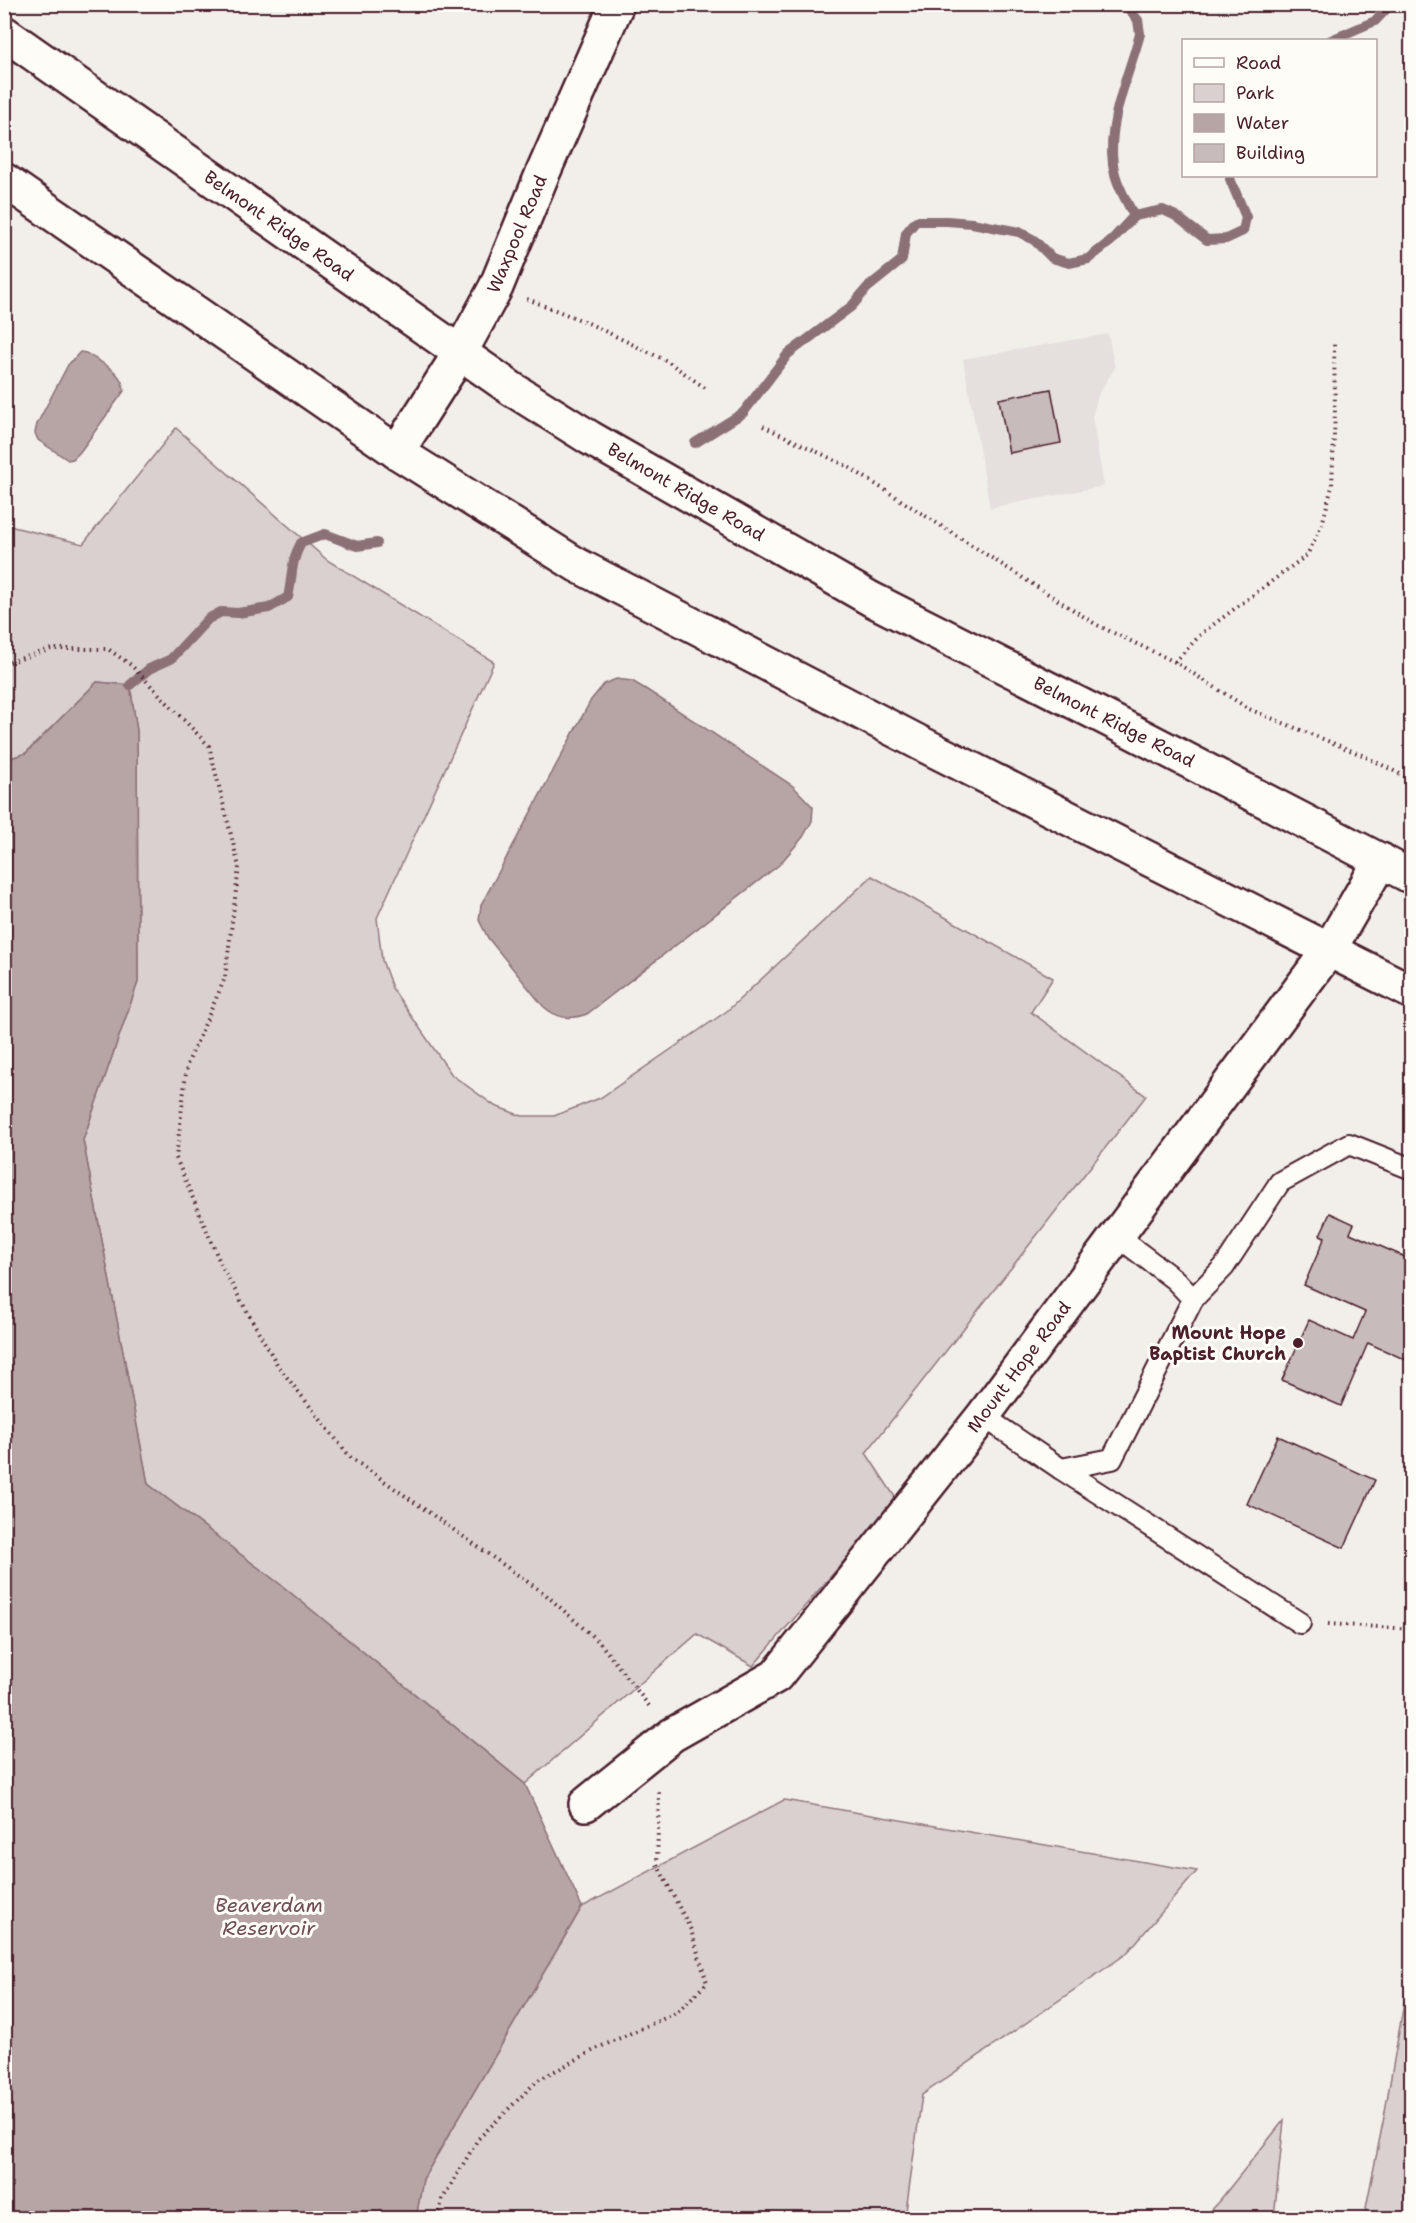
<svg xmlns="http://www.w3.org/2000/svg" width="1416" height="2223" viewBox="0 0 1416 2223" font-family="'Shantell Sans',sans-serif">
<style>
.built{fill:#e5dfdd}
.green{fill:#d9d0cf;stroke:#92787d;stroke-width:1.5}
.water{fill:#b7a5a6;stroke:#8b6f75;stroke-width:1.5}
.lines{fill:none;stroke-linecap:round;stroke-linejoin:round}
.stream{stroke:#8b6f75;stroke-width:10}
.building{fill:#c8bbbb;stroke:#4a1f2b;stroke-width:1.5}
.lane-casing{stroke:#4a1f2b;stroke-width:24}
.street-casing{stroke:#4a1f2b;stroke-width:38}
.secondary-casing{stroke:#4a1f2b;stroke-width:38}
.primary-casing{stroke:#4a1f2b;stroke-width:38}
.path{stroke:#4a1f2b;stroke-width:4;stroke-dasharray:1.5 4.5;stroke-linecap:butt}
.lane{stroke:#fdfcf7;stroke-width:20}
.street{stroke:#fdfcf7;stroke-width:33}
.secondary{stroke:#fdfcf7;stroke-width:33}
.primary{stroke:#fdfcf7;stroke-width:33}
.poi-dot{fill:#4a1f2b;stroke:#fdfcf7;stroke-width:2}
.labels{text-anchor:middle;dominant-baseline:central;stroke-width:6;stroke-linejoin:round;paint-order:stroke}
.street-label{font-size:18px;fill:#4a1f2b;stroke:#fdfcf7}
.poi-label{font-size:18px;font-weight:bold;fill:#4a1f2b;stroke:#fdfcf7;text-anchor:end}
.water-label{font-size:20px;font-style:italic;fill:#704e56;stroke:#fdfcf7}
</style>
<rect width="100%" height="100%" fill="#f2efeb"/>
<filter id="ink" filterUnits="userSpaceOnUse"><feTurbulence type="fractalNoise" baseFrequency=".0167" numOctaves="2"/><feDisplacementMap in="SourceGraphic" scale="12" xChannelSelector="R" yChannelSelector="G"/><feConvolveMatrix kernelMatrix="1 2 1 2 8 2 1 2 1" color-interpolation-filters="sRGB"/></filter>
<g filter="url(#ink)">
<polygon class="built" points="1108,334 1115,368 1099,393 1092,416 1104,486 990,508 963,359"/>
<g class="green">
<polygon points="176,428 327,560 494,662 377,918 382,960 392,988 452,1075 495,1106 522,1116 554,1116 600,1098 727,1011 872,876 1053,978 1031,1012 1146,1096 866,1453 897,1500 753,1666 697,1634 525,1784 281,1585 148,1484 83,1140 138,982 137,731 130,685 97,682 26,753 5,760 5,525 83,544"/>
<polygon points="784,1800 1197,1871 1126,1954 922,2095 906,2211 913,2218 416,2218 423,2179 582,1907"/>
<polygon points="1411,1963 1411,2218 1364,2218 1384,2117"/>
<polygon points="1284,2120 1274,2218 1203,2218 1220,2200"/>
</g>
<g class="water">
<path d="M80 352 86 353C101 363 123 371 124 391L80 452 73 459 68 460 38 440 35 433 37 424 68 365Z"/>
<path d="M616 679 632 681 647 690 793 786 813 807 812 821 803 837 779 865 587 1014C570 1020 557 1019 543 1006L488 938 479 920 481 905 591 700 604 684Z"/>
<polygon points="97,682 130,685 137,731 138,982 83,1140 148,1484 281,1585 525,1784 582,1907 423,2179 416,2218 5,2218 5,760 26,753"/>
</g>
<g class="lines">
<g class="stream">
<path d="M1124 4 1138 20 1140 34C1129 75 1107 121 1113 164 1115 182 1126 200 1134 216"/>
<polyline points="1331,40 1375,21 1391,4"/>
<polyline points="695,443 743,413 788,354 852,306 867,288 902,260 906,233 916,221 947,221 972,223 1019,232 1034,240 1052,258 1069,263 1088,259 1111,241 1134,216 1163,210 1176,216 1207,240 1226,239 1243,231 1246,217 1230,179 1231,176"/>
<path d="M130 685 149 669 171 659 208 619 221 612 238 613 269 608 288 597C293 576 290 563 301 543L325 534 357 546 377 543"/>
</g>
</g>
<g class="building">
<polygon points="1051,389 1061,443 1009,453 999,399"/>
<polygon points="1330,1213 1354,1224 1350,1233 1412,1260 1412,1317 1409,1323 1412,1324 1412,1348 1406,1360 1368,1343 1341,1406 1282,1380 1309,1320 1353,1340 1365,1312 1304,1285 1325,1237 1320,1235"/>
<polygon points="1278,1436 1375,1480 1344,1548 1247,1504"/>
</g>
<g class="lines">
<defs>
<g id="lane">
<polyline points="1193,1299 1224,1267 1280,1182 1349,1144 1412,1169"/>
<polyline points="983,1416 1061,1469 1112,1459 1193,1299 1175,1280 1117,1236"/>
<polyline points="1061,1469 1300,1623"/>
</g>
<polyline id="street" points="586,1804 672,1735 776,1676 983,1416 1329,950 1381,860"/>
<polyline id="secondary" points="397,452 460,353 496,287 542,175 617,4"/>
<g id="primary">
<polyline points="4,33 512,389 590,438 871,599 1108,719 1412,877"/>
<polyline points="4,180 397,452 577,565 922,744 1412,992"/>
</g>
</defs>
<use href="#lane" class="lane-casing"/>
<use href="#street" class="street-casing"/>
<use href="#secondary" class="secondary-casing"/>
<use href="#primary" class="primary-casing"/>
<g class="path">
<polyline points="527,299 586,322 667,361 708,390"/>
<polyline points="763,426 847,466 1097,625 1175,662 1249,709 1362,755 1412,780"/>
<polyline points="1175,662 1202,633 1307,555 1322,525 1332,486 1335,410 1334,343"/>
<polyline points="4,664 51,649 108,649 131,665 209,746 239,867 225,978 187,1065 176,1158 222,1267 278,1366 350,1457 545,1594 600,1643 650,1707"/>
<polyline points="1328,1624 1412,1629"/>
<polyline points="438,2218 442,2200 478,2139 538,2080 600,2047 676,2013 707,1983 691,1930 657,1864 659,1792"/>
</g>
<use href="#lane" class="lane"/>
<use href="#street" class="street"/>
<use href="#secondary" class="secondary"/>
<use href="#primary" class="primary"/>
</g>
</g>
<circle class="poi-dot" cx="1298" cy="1343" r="6"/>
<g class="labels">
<g class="street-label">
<text transform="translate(279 226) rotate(35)">Belmont Ridge Road</text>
<text transform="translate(517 234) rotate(-67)">Waxpool Road</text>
<text transform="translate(686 492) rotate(30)">Belmont Ridge Road</text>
<text transform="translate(1114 722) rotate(27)">Belmont Ridge Road</text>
<text transform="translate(1019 1367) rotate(-53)">Mount Hope Road</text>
</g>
<g class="poi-label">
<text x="1286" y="1333">Mount Hope<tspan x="1286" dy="21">Baptist Church</tspan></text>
</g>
<g class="water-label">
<text x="269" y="1905">Beaverdam<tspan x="269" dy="23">Reservoir</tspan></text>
</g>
</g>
<rect width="1416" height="2223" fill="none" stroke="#fdfcf7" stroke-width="24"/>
<rect x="12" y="12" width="1392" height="2199" fill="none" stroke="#4a1f2b" stroke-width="2" filter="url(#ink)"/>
<rect x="1182" y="39" width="195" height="138" fill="#fdfcf7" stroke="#b5a4a5" stroke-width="1.5"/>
<rect x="1194" y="58" width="30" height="9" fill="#fdfcf7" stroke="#b5a4a5" stroke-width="1.5"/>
<text x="1236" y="69" font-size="18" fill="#4a1f2b">Road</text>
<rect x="1194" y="84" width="30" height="18" fill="#d9d0cf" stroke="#b5a4a5" stroke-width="1.5"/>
<text x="1236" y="99" font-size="18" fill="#4a1f2b">Park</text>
<rect x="1194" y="114" width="30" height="18" fill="#b7a5a6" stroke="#b5a4a5" stroke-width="1.5"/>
<text x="1236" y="129" font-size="18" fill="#4a1f2b">Water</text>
<rect x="1194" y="144" width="30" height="18" fill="#c8bbbb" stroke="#b5a4a5" stroke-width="1.5"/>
<text x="1236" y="159" font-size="18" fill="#4a1f2b">Building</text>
</svg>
